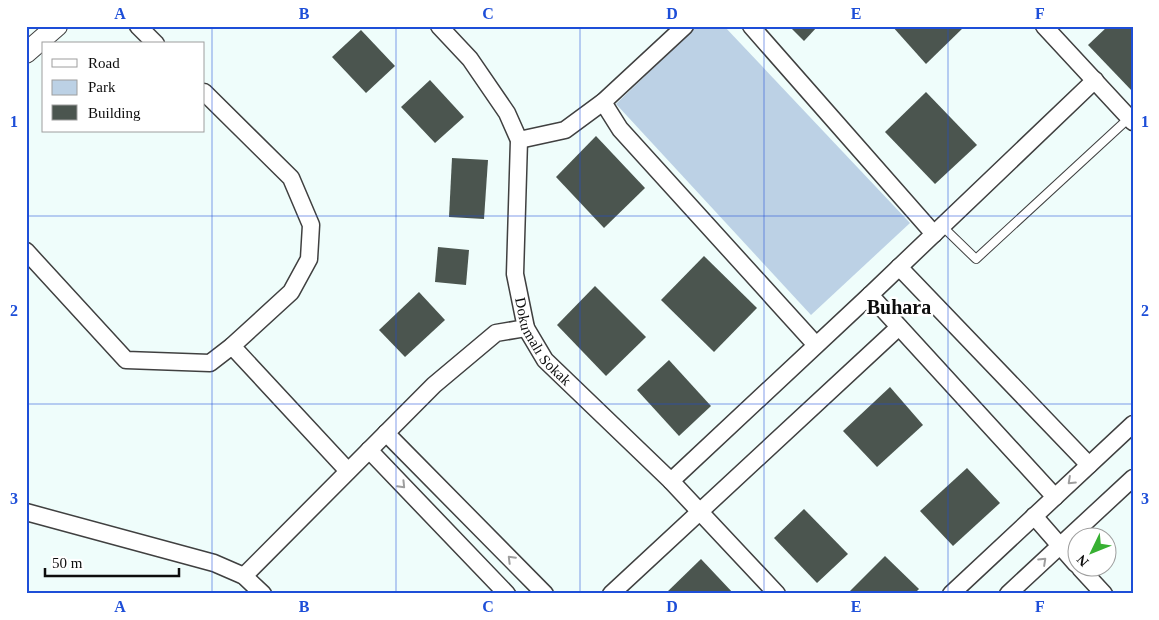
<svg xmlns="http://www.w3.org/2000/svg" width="1159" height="620" viewBox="0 0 1159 620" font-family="'Times New Roman',serif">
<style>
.green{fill:#bcd1e5}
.building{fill:#4b554f}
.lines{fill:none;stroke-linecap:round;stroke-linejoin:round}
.service-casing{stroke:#404040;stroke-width:10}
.minor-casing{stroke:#404040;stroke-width:19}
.tertiary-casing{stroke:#404040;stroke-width:22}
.service{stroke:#fff;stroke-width:8}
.minor{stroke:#fff;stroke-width:16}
.tertiary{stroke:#fff;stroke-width:20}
.oneway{stroke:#9e9e9e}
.grid{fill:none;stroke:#1d4ed8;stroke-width:1;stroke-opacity:0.55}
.labels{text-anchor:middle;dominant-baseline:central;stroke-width:5;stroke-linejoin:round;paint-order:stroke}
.street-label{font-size:15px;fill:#0d0d0d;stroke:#fff}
.district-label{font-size:20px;font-weight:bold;fill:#0d0d0d;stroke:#fff}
.neatline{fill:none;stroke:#1d4ed8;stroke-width:2}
.grid-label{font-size:16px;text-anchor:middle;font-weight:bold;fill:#1d4ed8}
</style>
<rect width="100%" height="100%" fill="#effdfb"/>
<polygon class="green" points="697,26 724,26 910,223 811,315 616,104"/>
<g class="building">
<polygon points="789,26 818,26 804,41"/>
<polygon points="892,26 965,26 926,64"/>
<polygon points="1108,26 1133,26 1133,92 1088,45"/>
<polygon points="361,30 395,66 366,93 332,57"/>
<polygon points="430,80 464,117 435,143 401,107"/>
<polygon points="926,92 977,145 935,184 885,132"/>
<polygon points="596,136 645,188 604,228 556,177"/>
<polygon points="452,158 488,160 484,219 449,217"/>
<polygon points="438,247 469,250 466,285 435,282"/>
<polygon points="704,256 757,308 714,352 661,300"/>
<polygon points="595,286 646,337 606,376 557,325"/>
<polygon points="419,292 445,320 405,357 379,330"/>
<polygon points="669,360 711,406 679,436 637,390"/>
<polygon points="890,387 923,425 877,467 843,431"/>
<polygon points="967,468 1000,503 953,546 920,511"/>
<polygon points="804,509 848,554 817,583 774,538"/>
<polygon points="885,556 919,589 914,594 847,594"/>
<polygon points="701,559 734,594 665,594"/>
</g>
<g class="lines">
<defs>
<polyline id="service" points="942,226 976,259 1129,118"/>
<g id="minor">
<polyline points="138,26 156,44"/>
<path id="s1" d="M439 26 470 59 507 113 519 140 515 274 526 328 545 360 671 481 777 594"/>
<polyline points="751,26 934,234"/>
<polyline points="1044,26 1133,122"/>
<polyline points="603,102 620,129 816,345"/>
<polyline points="519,140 565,130 603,102 685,26"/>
<polyline points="26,251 126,360 210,363 232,346 291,292 309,259 311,225 291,178 204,92"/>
<polyline points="899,267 1089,465"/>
<polyline points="870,295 1055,497"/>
<polyline points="232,346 348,471"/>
<polyline points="386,433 545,594"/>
<polyline points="369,450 507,594"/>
<polyline points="671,481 870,295 1095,80"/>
<polyline points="26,512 214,563 244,576 263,594"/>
<polyline points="1034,516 1076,564"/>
<polyline points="1080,568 1104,594"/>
<polyline points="244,576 434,385 496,333 526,328"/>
<polyline points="611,594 899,327"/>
<polyline points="951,594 1133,424"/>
<polyline points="1008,594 1133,478"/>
</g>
<polyline id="tertiary" points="26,53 57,26"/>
</defs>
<use href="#service" class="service-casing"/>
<use href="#minor" class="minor-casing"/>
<use href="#tertiary" class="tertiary-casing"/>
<use href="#service" class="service"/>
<use href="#minor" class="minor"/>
<use href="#tertiary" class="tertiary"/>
</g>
<defs><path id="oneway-chevron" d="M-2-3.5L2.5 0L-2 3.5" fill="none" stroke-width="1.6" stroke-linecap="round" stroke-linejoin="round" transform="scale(1.25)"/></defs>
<g class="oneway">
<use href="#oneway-chevron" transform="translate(1071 481) rotate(137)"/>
<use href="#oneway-chevron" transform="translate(402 485) rotate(46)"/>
<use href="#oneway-chevron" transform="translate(511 559) rotate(-135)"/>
<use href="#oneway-chevron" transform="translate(1043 561) rotate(-43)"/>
</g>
<path class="grid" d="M212 26V594M396 26V594M580 26V594M764 26V594M948 26V594M26 216H1133M26 404H1133"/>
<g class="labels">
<g class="street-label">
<text stroke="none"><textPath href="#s1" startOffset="349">Dokumalı Sokak</textPath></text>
</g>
<g class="district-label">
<text x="899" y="307">Buhara</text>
</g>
</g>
<rect width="1159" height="620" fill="none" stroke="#ffffff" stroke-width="55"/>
<rect x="42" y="42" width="162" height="90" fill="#ffffff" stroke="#9e9e9e"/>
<rect x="52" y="59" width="25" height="8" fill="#ffffff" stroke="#9e9e9e"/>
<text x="88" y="68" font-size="15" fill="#0d0d0d">Road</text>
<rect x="52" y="80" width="25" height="15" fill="#bcd1e5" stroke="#9e9e9e"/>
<text x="88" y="92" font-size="15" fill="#0d0d0d">Park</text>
<rect x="52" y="105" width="25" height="15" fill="#4b554f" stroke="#9e9e9e"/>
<text x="88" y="118" font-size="15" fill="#0d0d0d">Building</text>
<g transform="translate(1092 552) rotate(227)"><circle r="24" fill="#ffffff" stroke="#9e9e9e"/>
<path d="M0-4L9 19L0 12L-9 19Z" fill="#37b032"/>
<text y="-8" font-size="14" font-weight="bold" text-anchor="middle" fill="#0d0d0d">N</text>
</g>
<path d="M45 568v8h134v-8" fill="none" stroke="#0d0d0d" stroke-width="2.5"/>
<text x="52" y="568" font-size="15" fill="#0d0d0d" stroke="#ffffff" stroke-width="4" paint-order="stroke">50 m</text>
<rect x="28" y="28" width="1104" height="564" class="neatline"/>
<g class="grid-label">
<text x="120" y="19">A</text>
<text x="304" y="19">B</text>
<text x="488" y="19">C</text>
<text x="672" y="19">D</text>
<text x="856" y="19">E</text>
<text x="1040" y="19">F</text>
<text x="14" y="127">1</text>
<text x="1145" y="127">1</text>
<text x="14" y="316">2</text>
<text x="1145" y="316">2</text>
<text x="14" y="504">3</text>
<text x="1145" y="504">3</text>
<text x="120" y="612">A</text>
<text x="304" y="612">B</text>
<text x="488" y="612">C</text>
<text x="672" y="612">D</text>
<text x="856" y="612">E</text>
<text x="1040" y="612">F</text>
</g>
</svg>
